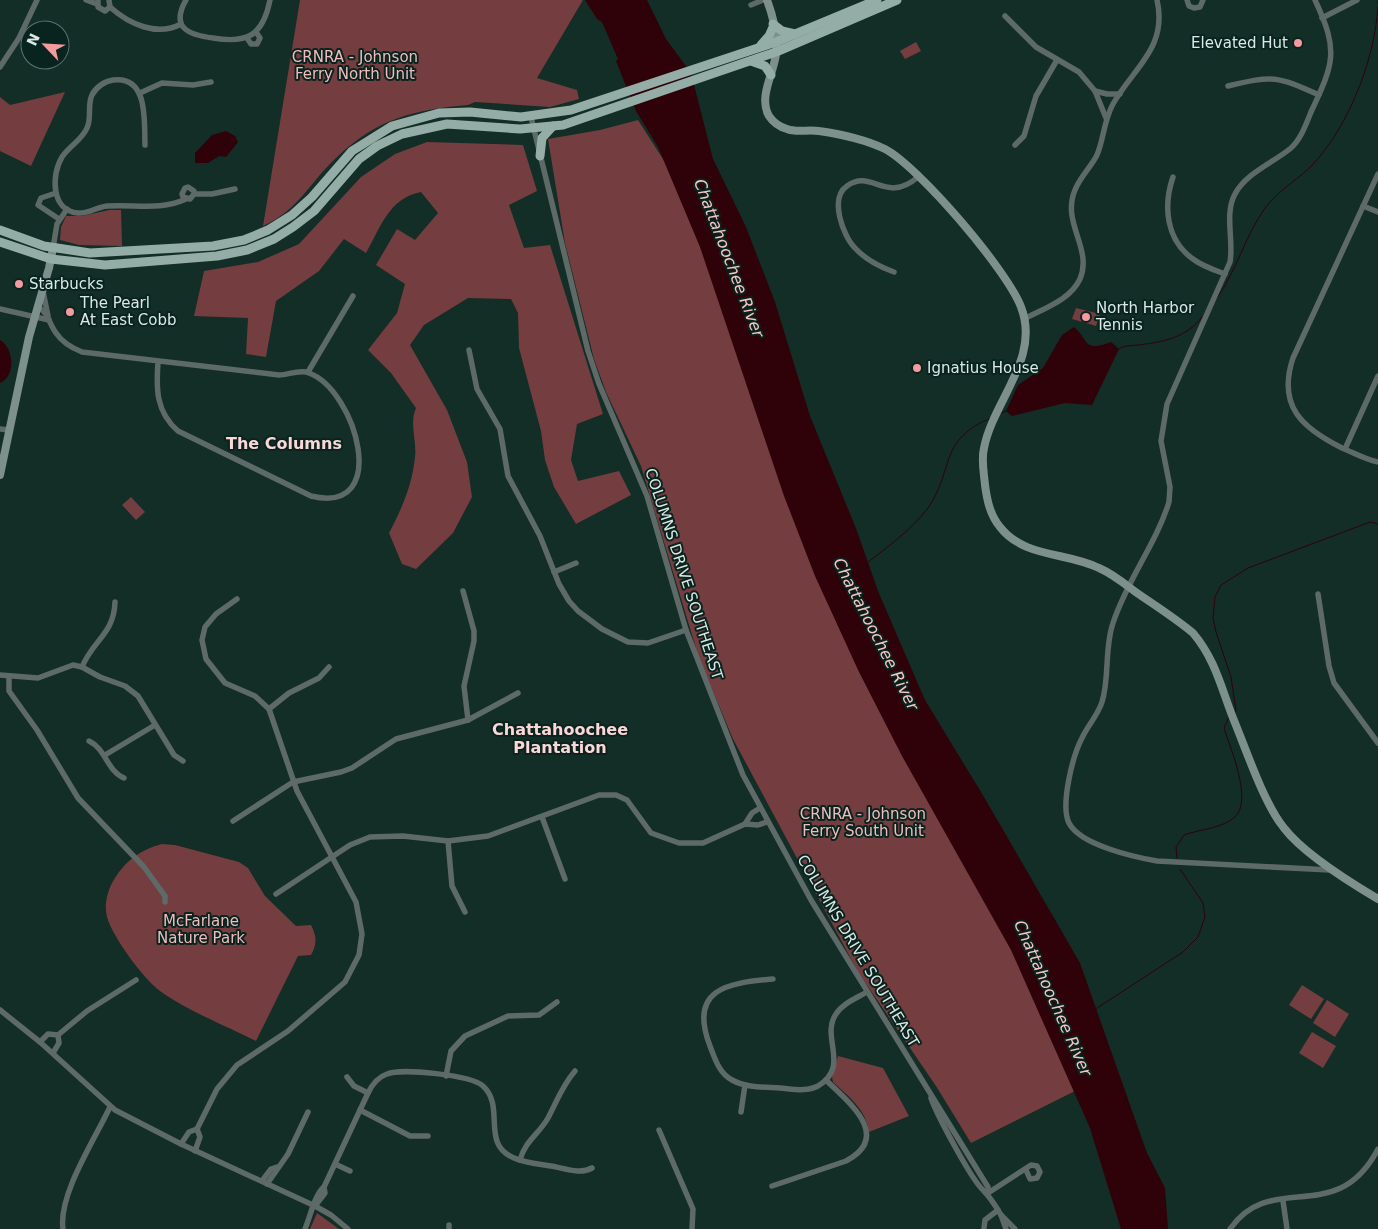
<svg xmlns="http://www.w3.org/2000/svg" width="1378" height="1229" viewBox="0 0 1378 1229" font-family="'DejaVu Sans',sans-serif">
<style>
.green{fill:#743d40}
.water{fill:#2f0209}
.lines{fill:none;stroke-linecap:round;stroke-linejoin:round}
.stream{stroke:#2f0209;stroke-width:1}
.street{stroke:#5e6a67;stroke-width:5.5}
.secondary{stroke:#7d908b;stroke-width:8}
.primary{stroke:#94ada6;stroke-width:9}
.poi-dot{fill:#f49b9f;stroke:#09231e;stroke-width:2}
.labels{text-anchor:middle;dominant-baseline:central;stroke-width:4;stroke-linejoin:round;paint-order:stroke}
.poi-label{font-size:15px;fill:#dae9e5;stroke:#09231e;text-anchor:start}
.park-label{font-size:15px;fill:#f1bcbd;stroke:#09231e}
.street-label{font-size:15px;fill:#dae9e5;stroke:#09231e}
.water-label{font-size:16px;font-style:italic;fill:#fac5c6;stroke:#09231e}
.neighbourhood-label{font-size:16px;font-weight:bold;fill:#fbd7d8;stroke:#09231e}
</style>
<rect width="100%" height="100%" fill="#132d27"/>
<g class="green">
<path d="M300 0H583L537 78 577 90 579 99 550 107 475 102 468 105C413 110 378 118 336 158 309 183 300 209 263 226Z"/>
<polygon points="916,42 921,51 905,59 900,51"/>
<polygon points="65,92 31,166 0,151 0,97 10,105"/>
<polygon points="638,120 679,184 957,832 1077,1090 971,1143 936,1086 858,972 733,739 699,658 641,466 606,392 594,359 565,243 548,139 600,130"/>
<path d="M427 142 523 145 537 191 509 205 524 248 550 245 603 414 577 424 571 460 578 481 619 471 631 495 576 524 554 487 545 460 541 431 519 348 518 313 511 299 468 298 424 325 410 345 447 410 467 462 472 497 453 533 416 569 402 564 389 533C402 508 412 486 415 457 417 440 409 424 416 408L391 373 368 350 397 313 405 284 376 265 397 229 415 240 438 213 421 192C389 198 381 227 366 253L344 239 319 271 276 301 266 357 246 354 248 318 194 316 204 271 258 262 299 244 361 177 395 154Z"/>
<polygon points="109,210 121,210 122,246 79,245 60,240 61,227 66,216 82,216"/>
<polygon points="1076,308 1100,314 1096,326 1072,319"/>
<polygon points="131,497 145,512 136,520 122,505"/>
<path d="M162 844 175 845 239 862 248 868 265 896 296 926 311 925C317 937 317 944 311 955L298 956 256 1041C228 1027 184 1009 160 991 143 978 113 938 107 917 104 906 107 893 112 883 124 862 139 850 162 844Z"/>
<polygon points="1302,985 1324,999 1311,1019 1289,1005"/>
<polygon points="1327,1000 1349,1014 1335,1037 1313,1023"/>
<polygon points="1312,1032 1336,1046 1323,1068 1299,1053"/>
<path d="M838 1056 883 1068 909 1116 869 1132C866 1109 849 1097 833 1082L832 1077Z"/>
<polygon points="317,1213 339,1229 310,1229"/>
</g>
<g class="water">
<polygon points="585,0 647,0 666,39 691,73 713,159 746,227 775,302 810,416 857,531 878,591 915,677 925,700 984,797 1080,963 1147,1153 1165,1188 1168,1229 1121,1229 1090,1128 1011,950 902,756 859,672 815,576 784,496 700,247 658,147 636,111 616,61 618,59 602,22 597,19"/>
<polygon points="226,131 235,136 238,142 226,157 219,156 208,163 195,163 195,153 212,135"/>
<path d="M1074 327C1089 339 1082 353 1111 342L1119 349 1092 405 1065 403 1012 416 1006 411 1018 385 1043 368 1062 335Z"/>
<path d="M0 340C14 348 16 376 0 383Z"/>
</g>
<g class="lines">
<g class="stream">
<polyline points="1378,0 1378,3"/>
<path d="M1217 298C1237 270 1245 236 1265 208 1279 189 1300 179 1315 162 1350 123 1375 58 1378 6"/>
<path d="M1119 349C1124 345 1131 346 1138 345 1163 342 1186 338 1202 317"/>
<polyline points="1001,413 1006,411"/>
<path d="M868 562C889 546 912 529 928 508 955 468 938 440 991 418"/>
<polyline points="1234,713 1236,711 1231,677 1216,632 1213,618 1215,597 1221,585 1248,568 1370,522 1378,524"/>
<path d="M1177 858 1176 847 1184 835C1200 829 1221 829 1235 817 1253 800 1230 748 1224 728L1229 717"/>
<polyline points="1094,1010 1183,952 1198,937 1205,917 1203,903 1180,869"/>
</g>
<g class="street">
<polyline points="86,0 97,4"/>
<polyline points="98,0 98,7 105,11 110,7 109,0"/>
<path d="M186 0C170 28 189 35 213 38 248 44 263 35 270 0"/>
<polyline points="1187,0 1189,6 1194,8 1200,7 1203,0"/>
<path d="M1315 0C1339 51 1334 63 1311 112 1306 124 1301 139 1291 148 1273 163 1246 173 1235 194 1224 214 1234 240 1230 262L1167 404 1161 441 1170 487 1169 502C1156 544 1127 580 1113 623 1104 649 1110 676 1102 702 1098 715 1088 725 1082 738 1073 755 1060 805 1069 823 1080 845 1134 857 1157 861L1330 870"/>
<polyline points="751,5 763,0"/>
<path d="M110 7C129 24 157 37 181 24"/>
<polyline points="1005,16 1036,47 1079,72 1095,91 1107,94 1120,94"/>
<polyline points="1322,18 1357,0"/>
<polyline points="247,38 251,44 257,44 260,38 256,32"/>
<polyline points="0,67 19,38 37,0"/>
<path d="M1228 86C1274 75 1276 76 1319 95"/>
<polyline points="1095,91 1106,118"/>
<polyline points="140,93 162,83 193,85 211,82"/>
<polyline points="531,117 588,351 599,384 647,496 686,630 743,775 811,900 988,1187 988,1193"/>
<path d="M145 145C144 123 149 75 113 80 105 81 96 87 92 95 87 105 92 118 87 128 82 140 69 146 62 157 51 175 51 211 78 213 88 214 97 207 107 206 135 204 160 211 186 199"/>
<polyline points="1015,145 1024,136 1036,96 1057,60"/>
<path d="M1378 174 1293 358C1277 406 1302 428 1342 448 1354 453 1366 460 1378 462"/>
<path d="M1173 177C1163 206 1166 240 1193 259 1202 266 1214 270 1225 274"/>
<polyline points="56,193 41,198 38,205 59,219"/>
<polyline points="194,194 194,191 188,187 185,188 182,194 183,197 190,199 194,194 212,194 235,189"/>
<polyline points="1363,206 1378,212"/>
<polyline points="53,248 57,224 67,209"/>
<path d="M894 272C880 267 865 259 855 248 843 236 829 198 847 186 872 168 885 205 918 177"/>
<polyline points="43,291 48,316"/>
<path d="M37 307C48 311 49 324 56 333 62 342 72 348 82 352L279 375C288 375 300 369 309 373 356 390 392 516 311 496L178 431C156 412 156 389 158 362"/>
<polyline points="0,309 49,320"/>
<path d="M1026 318C1045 308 1070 300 1080 279 1093 248 1061 223 1075 190 1080 177 1091 167 1097 155 1104 138 1104 120 1113 104 1133 68 1168 48 1157 0"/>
<polyline points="469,350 477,389 500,429 508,476 540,536 559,584 569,601 578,611 602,629 628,642 648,643 686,630"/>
<polyline points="308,372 353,296"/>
<polyline points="0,429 9,430"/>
<polyline points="1345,449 1378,376"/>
<polyline points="554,572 576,563"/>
<polyline points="463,591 474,631 474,641 464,686 468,720"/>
<polyline points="1318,594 1329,666 1334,683 1378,743"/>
<path d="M82 667C93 640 114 634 115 602"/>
<polyline points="0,675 38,678 73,665 82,667 100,677 125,686 138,696 174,755 183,761"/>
<polyline points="9,676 9,691 37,730 78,798 144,867 165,896 165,902"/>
<polyline points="269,709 289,693 319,678 329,667"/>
<path d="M89 741C106 749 107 771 124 778"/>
<polyline points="105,755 155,725"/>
<polyline points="542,817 565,879"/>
<polyline points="233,821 293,782 341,772 352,768 396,739 468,720 518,693"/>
<polyline points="745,824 752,813 760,808"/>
<polyline points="448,841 452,886 465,912"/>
<polyline points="276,894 350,845 370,837 403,836 448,841 488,836 599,795 616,795 627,800 651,833 679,843 703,843 745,824 758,825 767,822"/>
<path d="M773 979C727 983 688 989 710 1046 715 1059 719 1073 732 1080 746 1088 765 1087 780 1088 793 1089 807 1092 818 1086 851 1066 820 1037 836 1014 843 1003 857 998 867 992"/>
<polyline points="0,1010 40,1042 115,1110 181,1144 315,1206 331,1215 348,1229"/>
<polyline points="58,1035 87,1011 136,980"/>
<polyline points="40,1042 48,1034 58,1035"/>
<polyline points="53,1053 59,1043 58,1035"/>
<polyline points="446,1076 451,1051 465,1036 508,1016 539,1015 557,1002"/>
<polyline points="347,1077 354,1086 368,1093"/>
<path d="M931 1098C937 1115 971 1179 983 1190 991 1198 995 1205 1001 1215"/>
<polyline points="360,1110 410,1136 428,1136"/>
<polyline points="741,1112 745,1085"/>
<polyline points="659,1130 693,1209 692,1229"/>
<polyline points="181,1144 189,1132 197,1129 217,1089 237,1065 288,1031 345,982 359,955 362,934 356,902 297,791 269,709 255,696 225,683 206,659 202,640 205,627 216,614 237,599"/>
<polyline points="195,1151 200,1137 197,1129"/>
<path d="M520 1160C525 1141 539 1134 548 1118 557 1101 562 1086 575 1071"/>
<polyline points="335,1164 350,1171"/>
<polyline points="262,1181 271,1169 277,1167"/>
<polyline points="267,1184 288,1154 308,1112"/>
<path d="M772 1186 846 1161C893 1136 848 1102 826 1080"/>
<polyline points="988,1193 1031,1165 1037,1166 1040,1172 1037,1178 1030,1179 1026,1170"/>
<polyline points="1283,1201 1287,1229"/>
<polyline points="315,1206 325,1193 324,1187"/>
<polyline points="984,1228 985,1220 998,1210"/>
<path d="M63 1229C58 1195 95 1139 110 1107"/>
<path d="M305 1229C310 1217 315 1194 324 1187L368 1093C372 1085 378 1077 387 1074 402 1068 471 1075 483 1086 506 1107 480 1144 514 1158 525 1163 539 1164 551 1166 564 1168 580 1175 592 1168"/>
<polyline points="449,1229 449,1225"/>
<polyline points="1006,1229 1001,1215 1015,1229"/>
<path d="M1230 1229C1272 1169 1336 1229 1378 1149"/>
</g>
<g class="secondary">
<path d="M767 0C773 16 778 37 776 54 774 73 758 97 769 116 773 122 780 127 787 129 797 133 808 129 819 131 840 134 866 140 885 149 919 167 1007 270 1021 307 1041 358 993 401 984 448 981 460 984 473 985 485 987 500 990 515 1000 527 1024 558 1067 552 1099 568 1113 574 1125 584 1137 593 1156 606 1175 618 1193 633 1215 659 1221 687 1233 718 1246 749 1264 804 1284 828 1303 853 1351 883 1378 899"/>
<polyline points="0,475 29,337 49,268 53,248"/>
</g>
<g class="primary">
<polyline points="773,24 782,31 795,34"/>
<polyline points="761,45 769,36 774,25"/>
<polyline points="751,61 765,66 771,75"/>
<polyline points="540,156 542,138 553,126"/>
<polyline points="0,230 44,246 90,253 213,246 244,240 268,230 292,215 312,197 352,151 392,126 439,113 470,112 521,117 571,110 776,42 877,0"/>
<polyline points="0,242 51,259 105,265 217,256 247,250 274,239 293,227 314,211 359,159 377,146 402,134 447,124 520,129 563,125 776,52 897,0"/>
</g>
</g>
<g class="poi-dot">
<circle cx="1298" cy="43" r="5"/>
<circle cx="19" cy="284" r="5"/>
<circle cx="70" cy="312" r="5"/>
<circle cx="1086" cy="317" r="5"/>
<circle cx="917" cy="368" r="5"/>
</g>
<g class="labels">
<g class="poi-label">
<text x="1288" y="43" text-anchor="end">Elevated Hut</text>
<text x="29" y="284">Starbucks</text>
<text x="80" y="303">The Pearl<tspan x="80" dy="17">At East Cobb</tspan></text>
<text x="1096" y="308">North Harbor<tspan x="1096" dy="17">Tennis</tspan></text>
<text x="927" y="368">Ignatius House</text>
</g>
<g class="park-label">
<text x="355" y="57">CRNRA - Johnson<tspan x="355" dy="17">Ferry North Unit</tspan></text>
<text x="863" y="814">CRNRA - Johnson<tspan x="863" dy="17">Ferry South Unit</tspan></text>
<text x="201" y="921">McFarlane<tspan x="201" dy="17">Nature Park</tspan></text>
</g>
<g class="street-label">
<text transform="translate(684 574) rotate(72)">COLUMNS DRIVE SOUTHEAST</text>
<text transform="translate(858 951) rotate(59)">COLUMNS DRIVE SOUTHEAST</text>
</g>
<g class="water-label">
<text transform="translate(729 258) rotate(69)">Chattahoochee River</text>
<text transform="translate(876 634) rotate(63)">Chattahoochee River</text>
<text transform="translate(1053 998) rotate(66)">Chattahoochee River</text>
</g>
<g class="neighbourhood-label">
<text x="284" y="443">The Columns</text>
<text x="560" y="729">Chattahoochee<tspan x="560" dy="18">Plantation</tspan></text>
</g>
</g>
<g transform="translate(45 45) rotate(295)"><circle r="24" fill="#09231e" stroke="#5d726e"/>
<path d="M0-4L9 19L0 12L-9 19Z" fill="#f49b9f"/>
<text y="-8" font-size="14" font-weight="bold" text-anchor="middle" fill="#dae9e5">N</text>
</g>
</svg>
